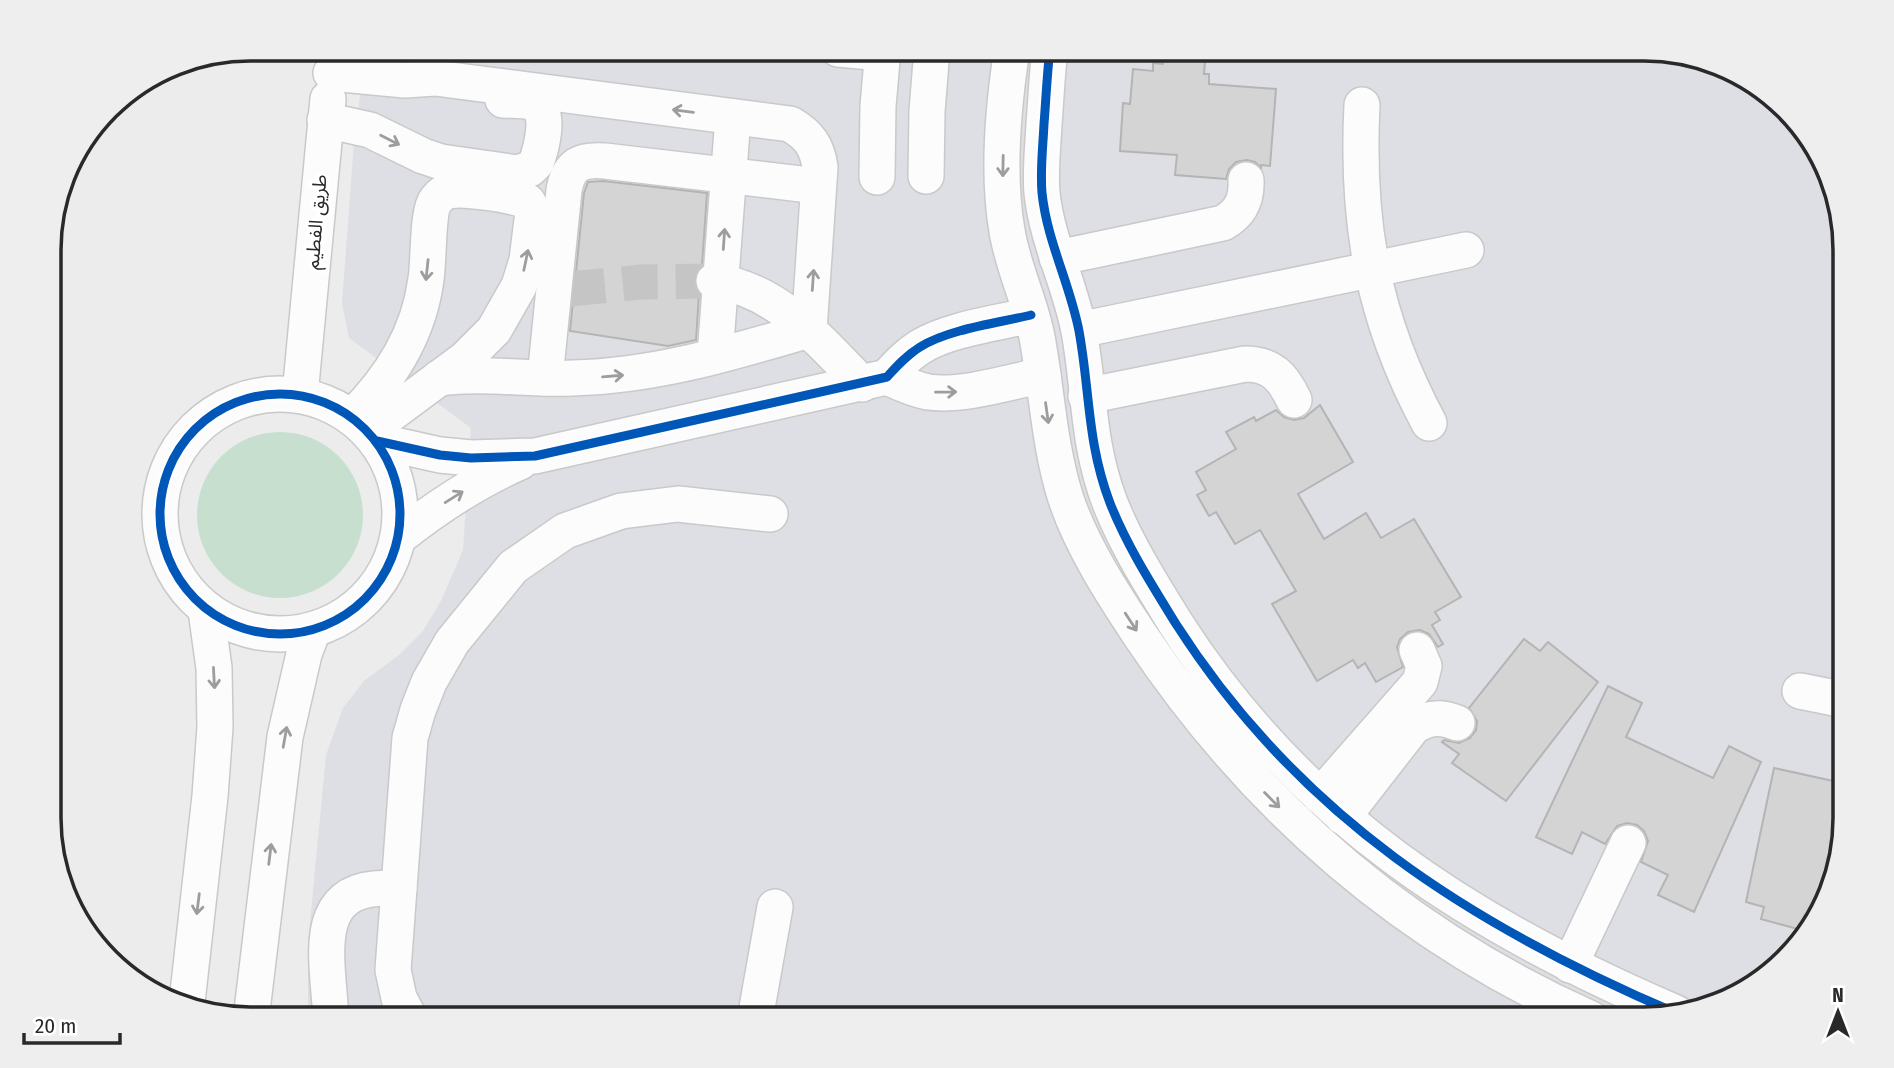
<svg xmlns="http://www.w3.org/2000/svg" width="1894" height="1068" viewBox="0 0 1894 1068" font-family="'Fira Sans Condensed','Noto Sans Arabic',sans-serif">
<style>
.built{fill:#dddfe4}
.green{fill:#c7dfce}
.building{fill:#d4d4d4;stroke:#b5b4b5;stroke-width:2}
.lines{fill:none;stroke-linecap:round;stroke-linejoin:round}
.minor-tunnel{stroke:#c5c5c5;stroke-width:35;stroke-dasharray:35 18;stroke-linecap:butt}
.minor-casing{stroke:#c9c9c9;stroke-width:38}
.minor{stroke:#fcfcfc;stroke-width:35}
.cycleway-casing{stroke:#fff;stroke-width:13}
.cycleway{stroke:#0057b8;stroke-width:9}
.oneway{stroke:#9d9d9d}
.labels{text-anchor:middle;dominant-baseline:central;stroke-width:7;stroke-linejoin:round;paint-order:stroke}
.street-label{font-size:19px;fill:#292929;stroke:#fff}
.rim{fill:none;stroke:#292929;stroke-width:3.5}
</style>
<rect width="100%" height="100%" fill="#ececec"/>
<polygon class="built" points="366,49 1644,49 1744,76 1811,139 1845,237 1845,830 1818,918 1745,992 1656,1019 308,1019 308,943 326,755 343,708 364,681 399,655 423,631 441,601 463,550 471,428 349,338 342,303 354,142"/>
<circle class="green" cx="280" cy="515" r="83"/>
<g class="building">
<polygon points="1164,49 1206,49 1204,74 1209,74 1209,84 1276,89 1270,166 1261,165 1261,168 1255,162 1247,160 1236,162 1229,169 1226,179 1175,175 1177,155 1120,151 1123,103 1130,104 1133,69 1153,71 1153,63 1163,64"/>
<polygon points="603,181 707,193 702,266 694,277 695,286 699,294 696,340 668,346 570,331 584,193 588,182"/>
<polygon points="1320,405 1353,462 1298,494 1324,539 1366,513 1381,538 1414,519 1461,597 1435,612 1440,620 1432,625 1443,644 1438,647 1429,634 1420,630 1408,632 1400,639 1397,647 1403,667 1376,682 1365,663 1358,668 1353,660 1317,681 1272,604 1296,591 1260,530 1235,544 1216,512 1209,516 1197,495 1206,490 1196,472 1236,449 1226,432 1254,417 1256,421 1276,410 1284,417 1294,420 1304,418"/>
<polygon points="1524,639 1540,651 1548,642 1598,682 1506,801 1452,763 1459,754 1442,742 1444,740 1459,743 1470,738 1476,730 1477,721 1469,708"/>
<polygon points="1608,686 1642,703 1626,737 1713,778 1729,746 1761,762 1694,912 1658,895 1668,875 1641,862 1648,841 1644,831 1637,825 1627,823 1617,826 1605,844 1582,832 1572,854 1536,837"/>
<polygon points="1774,768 1838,782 1836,792 1845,794 1845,830 1818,918 1805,931 1761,919 1764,907 1746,902"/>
</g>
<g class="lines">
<polyline class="minor-tunnel" points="570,289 641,282 714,281"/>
<defs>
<g id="minor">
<polyline points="838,49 882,53"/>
<path d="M1012 49C1003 107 997 173 1007 231 1013 268 1030 301 1037 337 1047 391 1049 446 1066 499 1082 547 1114 596 1142 638 1256 808 1403 935 1591 1019"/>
<path d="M1050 49C1047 74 1046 99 1044 124 1043 146 1040 170 1042 193 1047 241 1070 284 1079 331 1090 391 1087 443 1110 503 1127 546 1152 585 1176 624 1299 816 1470 925 1676 1013"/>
<path d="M331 73 405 80 435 78 790 124C809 135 817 146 820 167L809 330C731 353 655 376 573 378 528 380 484 372 439 378"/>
<path d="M1362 105C1356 224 1373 319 1429 423"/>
<path d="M325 120 370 130 423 156 441 162 517 173 530 169 536 163C541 149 551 114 536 105 528 99 513 101 503 100"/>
<polyline points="926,176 927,111 932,49"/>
<polyline points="877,177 878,106 883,49"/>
<path d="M1057 258 1223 223C1241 213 1247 200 1246 180"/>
<path d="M714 281C777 289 820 341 862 384"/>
<polyline points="1079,330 1466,250"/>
<polyline points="715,356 733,117"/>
<path d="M887 377C900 383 913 389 928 392 962 397 1009 382 1043 375"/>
<path d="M545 378 564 190C569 164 581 159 605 161L818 186"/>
<circle cx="280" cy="514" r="120"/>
<polyline points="300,395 328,99"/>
<path d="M1086 396 1245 364C1272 364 1283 377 1294 400"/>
<path d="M352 417C391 378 419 334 426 279 429 262 427 211 436 200 440 195 444 192 449 191 462 188 517 195 528 202L533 212 527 260 519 286 494 330 465 359 368 431"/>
<path d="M377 441 440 455 471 458 535 456 887 377C897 366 907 355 920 347 949 329 998 323 1031 315"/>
<path d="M399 537C437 507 476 481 520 462"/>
<polyline points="1800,691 1845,700"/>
<polyline points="1320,796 1420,682 1424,666 1417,650"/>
<path d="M1343 817 1413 727C1428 717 1441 716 1457 723"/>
<polyline points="1570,965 1628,843"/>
<polyline points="187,1002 210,796 215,727 214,668 206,610"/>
<polyline points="251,1019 285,737 304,654 313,630"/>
<path d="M331 1019C328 958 306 880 399 889"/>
<polyline points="410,1019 399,998 393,970 410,738 418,710 429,682 452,642 513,567 565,531 621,511 678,504 770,514"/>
<polyline points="755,1019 775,907"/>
</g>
</defs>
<use href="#minor" class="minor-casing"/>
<use href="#minor" class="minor"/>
<defs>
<g id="cycleway">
<path d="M1050 49C1047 74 1046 99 1044 124 1043 146 1040 170 1042 193 1047 241 1070 284 1079 331 1090 391 1087 443 1110 503 1127 546 1152 585 1176 624 1299 816 1470 925 1676 1013"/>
<circle cx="280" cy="514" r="120"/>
<path d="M377 441 440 455 471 458 535 456 887 377C897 366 907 355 920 347 949 329 998 323 1031 315"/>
</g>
</defs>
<use href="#cycleway" class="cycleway-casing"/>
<use href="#cycleway" class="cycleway"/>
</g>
<defs><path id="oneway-shaft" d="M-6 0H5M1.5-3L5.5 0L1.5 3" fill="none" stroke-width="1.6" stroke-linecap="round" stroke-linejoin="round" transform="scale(1.75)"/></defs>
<g class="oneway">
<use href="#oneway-shaft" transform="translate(683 111) rotate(-173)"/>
<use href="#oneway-shaft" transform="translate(390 140) rotate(27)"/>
<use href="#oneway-shaft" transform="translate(1003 166) rotate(91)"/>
<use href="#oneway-shaft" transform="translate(724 239) rotate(-86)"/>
<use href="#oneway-shaft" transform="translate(526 260) rotate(-78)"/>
<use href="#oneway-shaft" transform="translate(427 270) rotate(96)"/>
<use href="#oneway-shaft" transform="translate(813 280) rotate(-86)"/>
<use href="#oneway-shaft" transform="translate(613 376) rotate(-5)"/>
<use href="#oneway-shaft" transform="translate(946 392) rotate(-1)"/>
<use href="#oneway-shaft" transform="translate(1047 413) rotate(82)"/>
<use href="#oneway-shaft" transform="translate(454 497) rotate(-32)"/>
<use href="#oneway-shaft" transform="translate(1131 622) rotate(57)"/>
<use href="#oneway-shaft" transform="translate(214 678) rotate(87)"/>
<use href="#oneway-shaft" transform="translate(285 737) rotate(-80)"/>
<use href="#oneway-shaft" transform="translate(1272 800) rotate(45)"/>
<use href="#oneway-shaft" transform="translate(270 854) rotate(-83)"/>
<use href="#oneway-shaft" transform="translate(198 904) rotate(97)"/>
</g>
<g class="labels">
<g class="street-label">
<text transform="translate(316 222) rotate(-85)">طريق الفطيم</text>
</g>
</g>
<path d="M0 0H1894V1068H0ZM250 61H1644A189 189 0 0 1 1833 250V818A189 189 0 0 1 1644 1007H250A189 189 0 0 1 61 818V250A189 189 0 0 1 250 61Z" fill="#eee" fill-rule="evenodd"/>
<path class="rim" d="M250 61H1644A189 189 0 0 1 1833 250V818A189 189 0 0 1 1644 1007H250A189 189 0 0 1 61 818V250A189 189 0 0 1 250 61Z"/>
<g transform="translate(1838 1012)" stroke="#ffffff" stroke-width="5" paint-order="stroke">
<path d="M0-5L12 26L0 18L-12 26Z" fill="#292929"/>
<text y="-10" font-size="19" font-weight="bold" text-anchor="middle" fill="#292929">N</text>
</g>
<path d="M24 1033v10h96v-10" fill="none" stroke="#292929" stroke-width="3.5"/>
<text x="35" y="1033" font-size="21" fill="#292929" stroke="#ffffff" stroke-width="5" paint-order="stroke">20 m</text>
</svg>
